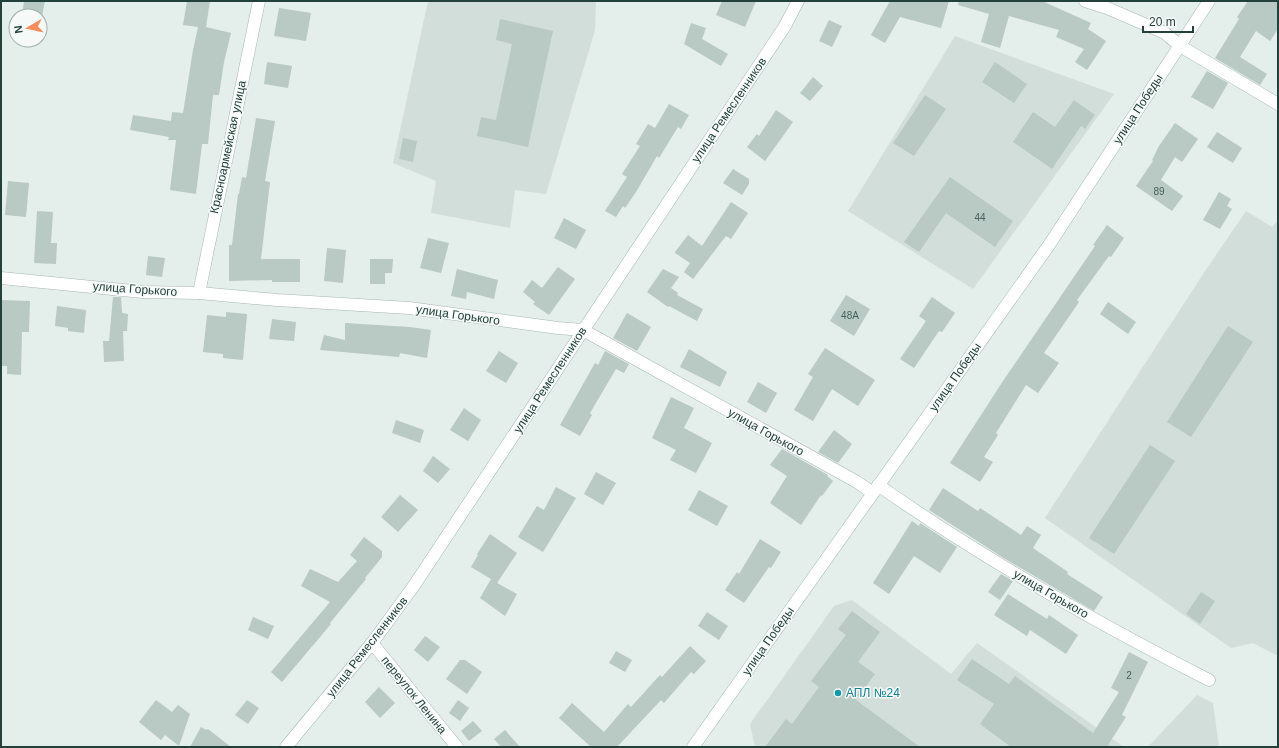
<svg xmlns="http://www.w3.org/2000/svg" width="1279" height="748" viewBox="0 0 1279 748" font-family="Helvetica,sans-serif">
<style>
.built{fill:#d2deda}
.building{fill:#b9c9c4}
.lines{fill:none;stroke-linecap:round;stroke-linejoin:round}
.street-casing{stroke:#a6b7b2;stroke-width:13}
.secondary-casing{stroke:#a2bab4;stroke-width:13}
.street{stroke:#fff;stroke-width:12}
.secondary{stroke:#fff;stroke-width:12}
.culture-dot{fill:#0f9aa8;stroke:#f5faf8;stroke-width:1.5}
.labels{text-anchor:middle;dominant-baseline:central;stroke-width:3;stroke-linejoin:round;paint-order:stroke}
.number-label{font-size:10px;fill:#48635d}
.street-label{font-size:12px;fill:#23413b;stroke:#f5faf8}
.culture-label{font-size:12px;fill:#0d838f;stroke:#f5faf8;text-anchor:start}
</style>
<rect width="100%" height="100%" fill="#e4eeea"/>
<g class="built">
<polygon points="428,1 596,1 595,30 546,194 515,190 510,228 431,213 436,181 393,163"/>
<polygon points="955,36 1114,94 973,289 848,211"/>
<polygon points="1246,211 1272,227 1278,220 1278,656 1253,643 1231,648 1045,518 1205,271"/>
<polygon points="852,600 951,674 977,643 1124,747 755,747 750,724 834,606"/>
<polygon points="1197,695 1213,703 1219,747 1148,747"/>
</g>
<g class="building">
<polygon points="24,1 45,1 42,16 22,16"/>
<polygon points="187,1 210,1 206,27 231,33 224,62 219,95 213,95 208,144 202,144 196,194 170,190 176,140 168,140 169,137 130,130 133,115 171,121 172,112 183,113 193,50 198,27 183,25"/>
<polygon points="722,1 756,1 745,27 716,15"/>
<polygon points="890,1 949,1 941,28 900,17 885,43 871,35"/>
<polygon points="959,1 1042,1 1091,23 1088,29 1106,41 1087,70 1075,62 1084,49 1056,37 1059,30 1009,16 1000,48 981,42 989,14 958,5"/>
<polygon points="1248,1 1278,1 1278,29 1270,41 1256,31 1240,57 1267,74 1260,85 1215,58 1239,19 1237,17"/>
<polygon points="279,8 311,13 306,41 274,36"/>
<polygon points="500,19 553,31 528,147 477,136 481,117 496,120 512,44 496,40"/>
<polygon points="829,20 842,26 832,47 819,41"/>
<polygon points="691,23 706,28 702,39 728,54 721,66 684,44"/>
<polygon points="267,62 292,66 288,88 264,84"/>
<polygon points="995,62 1027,84 1014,103 982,82"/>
<polygon points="1207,71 1228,83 1213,109 1191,97"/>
<polygon points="813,77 823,86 810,101 800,93"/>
<polygon points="925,95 946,109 914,156 893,143"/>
<polygon points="1074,100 1095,115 1085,129 1081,126 1052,169 1013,142 1033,112 1055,127"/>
<polygon points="669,104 689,115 681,129 678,127 659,158 657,156 636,192 625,208 623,206 616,217 605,211 627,177 622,174 640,146 636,144 648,124 655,128"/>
<polygon points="776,110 793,122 765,161 747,147 757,134 759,136"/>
<polygon points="256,118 275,121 265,181 270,182 261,259 300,259 300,282 272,282 272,280 229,281 229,245 232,245 238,194 239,194 242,177 246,178"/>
<polygon points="1175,123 1198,139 1182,162 1175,157 1161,180 1183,196 1172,211 1136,186 1153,161 1152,160 1159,146"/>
<polygon points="1217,132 1242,148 1233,163 1207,147"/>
<polygon points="403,138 417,141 413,162 399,159"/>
<polygon points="733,169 749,179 749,184 742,195 723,183"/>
<polygon points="950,177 1013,221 995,247 946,213 919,252 904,242"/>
<polygon points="8,181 29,183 26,217 5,215"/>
<polygon points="1219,192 1231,199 1227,206 1232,209 1220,229 1203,220"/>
<polygon points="731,202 748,213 731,239 726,236 693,279 684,272 690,263 675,253 675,252 688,235 702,246"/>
<polygon points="37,211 53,212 51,243 57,243 56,264 34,263"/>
<polygon points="564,218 586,230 576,249 554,238"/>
<polygon points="1107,225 1124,238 1111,257 1109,256 1077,300 1079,302 1044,353 1059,363 1038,393 1026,385 996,433 998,435 984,457 993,462 980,482 950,463 1003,381 1095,246 1093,245"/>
<polygon points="428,238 449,243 441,273 420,268"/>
<polygon points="327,248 346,250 343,283 324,281"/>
<polygon points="148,256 165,258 162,277 146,275"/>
<polygon points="370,259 393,259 392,273 385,273 385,284 370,284"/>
<polygon points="558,267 575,279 549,315 533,304 535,302 523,292 532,280 542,288"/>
<polygon points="457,269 498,280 494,299 467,292 466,299 451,296"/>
<polygon points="663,269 679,277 671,288 678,293 677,295 703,309 697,321 669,306 668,307 647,292"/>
<polygon points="846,295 870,309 854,336 830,321"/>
<polygon points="113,297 121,297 122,313 128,314 127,331 123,331 124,361 104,362 103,341 109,341"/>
<polygon points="932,297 955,313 942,332 939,331 914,368 900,359 926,321 919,316"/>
<polygon points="1,300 30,301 29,332 22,332 21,375 7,374 7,366 1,366"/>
<polygon points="1108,302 1136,322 1128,334 1100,314"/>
<polygon points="57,306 86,310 84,333 68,331 68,328 55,326"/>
<polygon points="226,312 247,314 243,360 223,358 223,354 203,352 207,315 226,317"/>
<polygon points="627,313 651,327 637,351 613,338"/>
<polygon points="272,319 296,322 294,341 269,339"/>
<polygon points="345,323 410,327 431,330 427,358 400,353 399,357 320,350 324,335 345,340"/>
<polygon points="1228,326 1253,342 1191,437 1167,422"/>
<polygon points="825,348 875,380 858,406 832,389 813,421 794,410 813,377 808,374"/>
<polygon points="689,349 727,372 720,387 680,367"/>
<polygon points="499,351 518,363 506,383 486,371"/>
<polygon points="605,351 629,364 624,373 616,369 590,413 592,415 580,436 560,425 595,363 598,365"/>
<polygon points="758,382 777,393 766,413 747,402"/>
<polygon points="671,397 694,408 684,428 712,443 696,473 670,460 676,450 652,438"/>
<polygon points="464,408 481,420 468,441 450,430"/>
<polygon points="396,420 424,430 420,443 392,433"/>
<polygon points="834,430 852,444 838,463 818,452"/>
<polygon points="1150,445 1175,461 1114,554 1089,538"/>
<polygon points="782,449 828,475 827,476 833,481 822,496 821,495 801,525 770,503 787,476 770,465"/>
<polygon points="433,456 450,469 438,483 423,471"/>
<polygon points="596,472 616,483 603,505 584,494"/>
<polygon points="556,487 576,498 543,552 518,537 537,506 544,510"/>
<polygon points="943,488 978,511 980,508 1021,535 1027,526 1041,535 1033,548 1068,572 1067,574 1103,597 1094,611 1002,557 929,510"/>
<polygon points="699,490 728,506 717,526 688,510"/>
<polygon points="400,495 418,510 398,532 381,517"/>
<polygon points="912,521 919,526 920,523 957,547 940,573 914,556 889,594 873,583"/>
<polygon points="490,534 517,553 497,583 517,594 505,616 480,598 491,579 496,582 471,567 478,555 477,554"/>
<polygon points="364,537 382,551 382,557 365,578 366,579 330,623 331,624 282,682 271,672 330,602 301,586 310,569 338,582 357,561 350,555"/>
<polygon points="760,539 781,552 771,568 769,567 744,603 725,590 737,572 739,574"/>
<polygon points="1001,574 1013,581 1000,600 988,592"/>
<polygon points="1201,592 1215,601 1200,624 1186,614"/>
<polygon points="1008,594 1047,619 1049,615 1078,635 1066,654 1030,630 1027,636 994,615"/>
<polygon points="852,611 880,632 858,662 875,674 856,700 920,747 765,747 786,719 792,724 819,687 811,681 846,635 838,629"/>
<polygon points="707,612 728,626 719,640 698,626"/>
<polygon points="253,617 274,626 268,639 248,630"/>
<polygon points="425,636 440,647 428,662 414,650"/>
<polygon points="690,646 706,661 694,674 691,672 664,703 661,700 617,747 591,747 559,718 572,703 604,732 628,704 631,707 660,675 662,677"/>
<polygon points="616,651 632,660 625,672 609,663"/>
<polygon points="1129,652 1148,662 1122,715 1126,717 1108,745 1111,747 1011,747 980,724 994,704 957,680 972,659 1009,684 1015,676 1093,733 1119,692 1111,688"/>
<polygon points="460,660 465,660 482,672 467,694 446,679"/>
<polygon points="379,687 395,703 380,718 365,702"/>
<polygon points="156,700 172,712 178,705 190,714 179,746 165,735 161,740 139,722"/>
<polygon points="247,700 259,708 248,724 235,715"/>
<polygon points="458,700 469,708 460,721 449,713"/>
<polygon points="473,721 482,731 469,741 461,731"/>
<polygon points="201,727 206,730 208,729 231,747 190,747"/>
<polygon points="505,730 520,747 501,747 494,739"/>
</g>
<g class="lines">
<defs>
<g id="street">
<polyline points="1085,1 1107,8 1165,33 1180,46 1278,104"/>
<polyline points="1,278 143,292 199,293 277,300 409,308 558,328 583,330 857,482 873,493"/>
<polyline points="199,293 259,1"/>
<path d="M878 485C982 558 1095 622 1209 680"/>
<polyline points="372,643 457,747"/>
</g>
<g id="secondary">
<polyline points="286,747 372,643 413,587 785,26 798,1"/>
<polyline points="693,747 1049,245 1209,1"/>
</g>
</defs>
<use href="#street" class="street-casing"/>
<use href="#secondary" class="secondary-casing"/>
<use href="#street" class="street"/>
<use href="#secondary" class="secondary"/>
</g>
<circle class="culture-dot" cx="838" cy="693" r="4"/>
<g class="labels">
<g class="number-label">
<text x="1159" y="191">89</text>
<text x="980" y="217">44</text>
<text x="850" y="315">48А</text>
<text x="1129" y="675">2</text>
</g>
<g class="street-label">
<text transform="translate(1138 109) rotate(-57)">улица Победы</text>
<text transform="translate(729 110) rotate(-56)">улица Ремесленников</text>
<text transform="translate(228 147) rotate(-78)">Красноармейская улица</text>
<text transform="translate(135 289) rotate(4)">улица Горького</text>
<text transform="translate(458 315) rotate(8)">улица Горького</text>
<text transform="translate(955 377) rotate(-55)">улица Победы</text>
<text transform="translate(550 380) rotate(-57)">улица Ремесленников</text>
<text transform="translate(766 432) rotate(29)">улица Горького</text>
<text transform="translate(1051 594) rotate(30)">улица Горького</text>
<text transform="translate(768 641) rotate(-55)">улица Победы</text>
<text transform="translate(367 647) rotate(-52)">улица Ремесленников</text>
<text transform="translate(414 695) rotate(51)">переулок Ленина</text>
</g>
<g class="culture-label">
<text x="846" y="693">АПЛ №24</text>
</g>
</g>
<rect width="1279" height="748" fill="none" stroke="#23413b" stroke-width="4"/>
<g transform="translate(28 28) rotate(261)"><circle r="19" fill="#f5faf8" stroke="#a1b0ac"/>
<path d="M0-3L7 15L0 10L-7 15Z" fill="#f78c5a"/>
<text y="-6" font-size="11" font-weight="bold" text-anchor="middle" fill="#23413b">N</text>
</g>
<path d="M1143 26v6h50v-6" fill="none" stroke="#23413b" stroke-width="2"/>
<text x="1149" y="26" font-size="12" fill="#23413b" stroke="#f5faf8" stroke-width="3" paint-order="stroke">20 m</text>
</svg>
